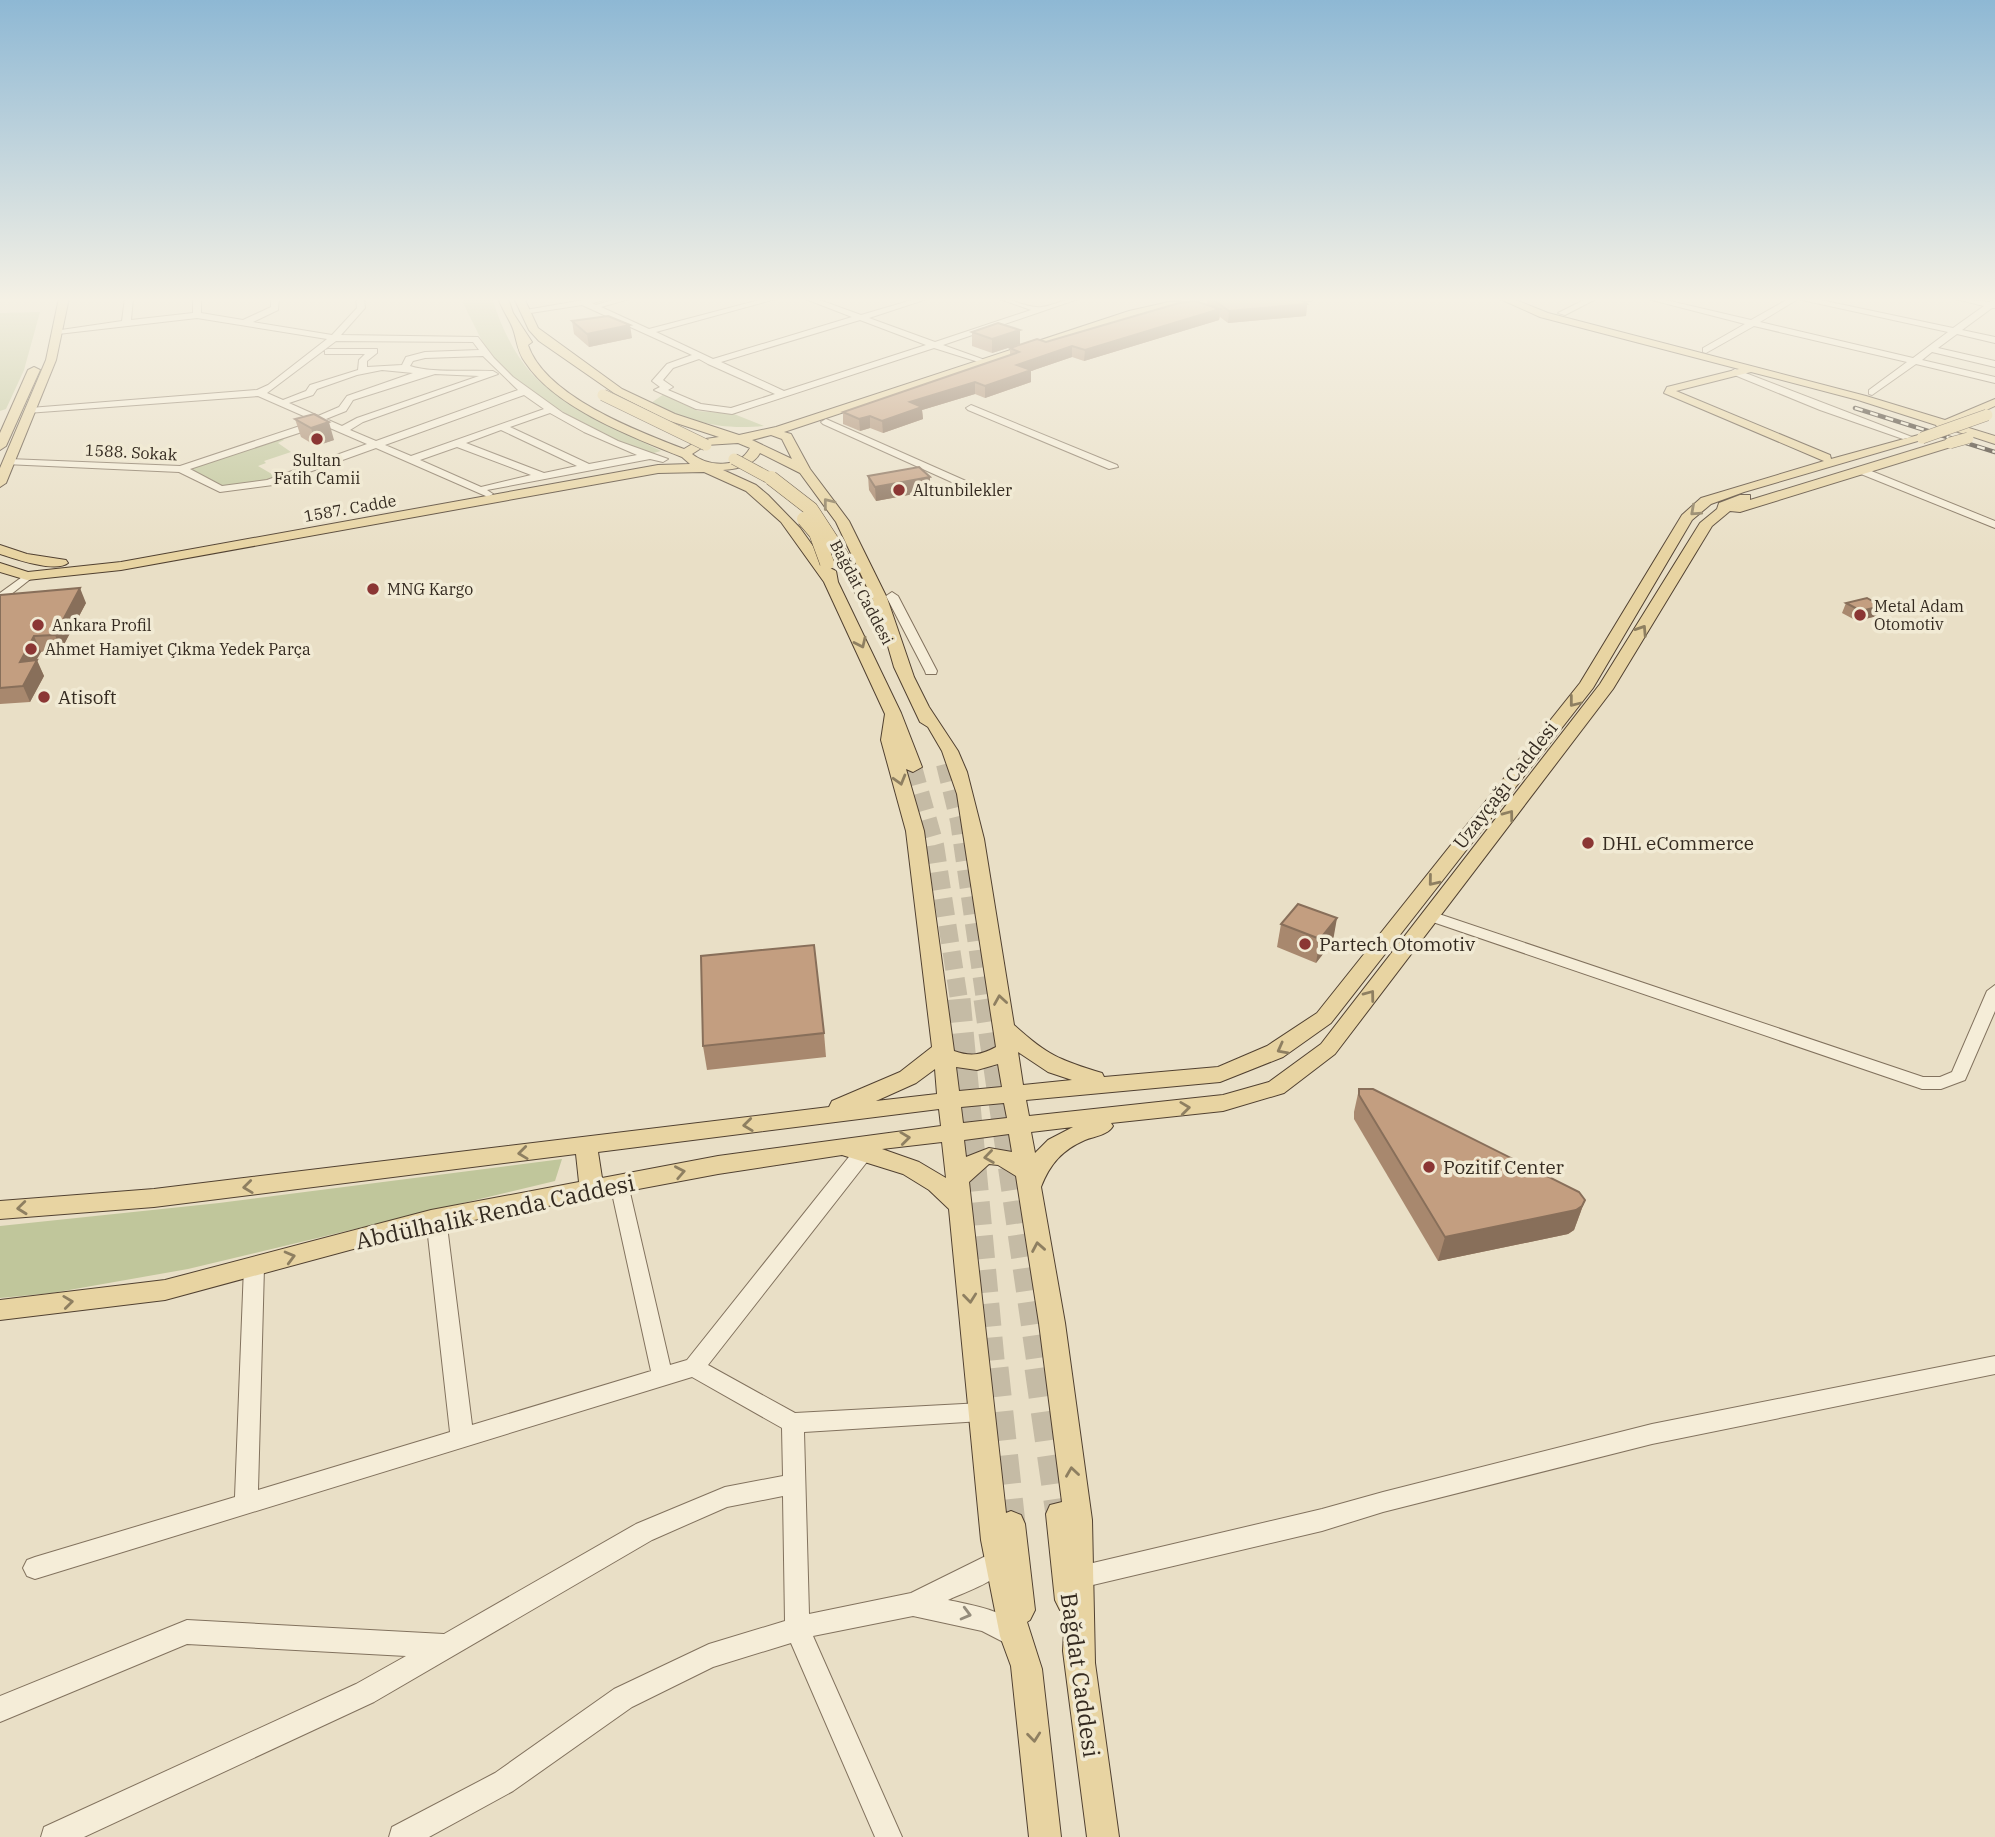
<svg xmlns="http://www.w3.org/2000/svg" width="1995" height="1837" viewBox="0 0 1995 1837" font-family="'IBM Plex Serif',serif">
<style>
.green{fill:#c0c69b}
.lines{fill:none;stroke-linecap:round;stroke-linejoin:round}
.major-tunnel-far2{stroke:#c5bba5;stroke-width:18;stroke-dasharray:18 9;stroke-linecap:butt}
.major-tunnel-far1{stroke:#c5bba5;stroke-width:23;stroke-dasharray:23 11;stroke-linecap:butt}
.major-tunnel{stroke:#c5bba5;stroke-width:29;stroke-dasharray:29 15;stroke-linecap:butt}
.minor-casing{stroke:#82725e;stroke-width:2}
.major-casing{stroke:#514131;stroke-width:2}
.minor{fill:#f5edd8;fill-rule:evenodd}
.major{fill:#e8d4a2;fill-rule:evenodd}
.rail-casing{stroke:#342a20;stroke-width:4.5}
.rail{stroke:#f1ead4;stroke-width:2.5;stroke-dasharray:8;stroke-linecap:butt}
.major-bridge-far1-casing{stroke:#514131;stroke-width:12;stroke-linecap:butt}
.major-bridge-casing{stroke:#514131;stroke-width:15;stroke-linecap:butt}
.major-bridge-far1{stroke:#e8d4a2;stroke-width:11}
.major-bridge{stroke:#e8d4a2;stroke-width:14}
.wall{fill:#a8886e}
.shaded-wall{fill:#886f5a}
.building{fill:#c39e80;stroke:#886f5a;stroke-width:2}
.oneway{stroke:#8e7f61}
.oneway2{stroke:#948c7c}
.poi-dot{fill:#8b3634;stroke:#f1ead4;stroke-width:2.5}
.labels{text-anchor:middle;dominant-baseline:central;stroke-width:7;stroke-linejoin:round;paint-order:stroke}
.far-street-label{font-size:16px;fill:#342a20;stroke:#f1ead4}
.far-poi-label{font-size:16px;fill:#342a20;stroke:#f1ead4;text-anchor:start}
.poi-label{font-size:19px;fill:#342a20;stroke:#f1ead4;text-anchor:start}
.street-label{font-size:19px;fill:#342a20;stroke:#f1ead4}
.near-street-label{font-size:23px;fill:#342a20;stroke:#f1ead4}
</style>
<rect width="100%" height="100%" fill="#e9dfc6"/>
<g class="green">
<path d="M463 298H492C500 324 513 353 532 374 558 402 626 433 661 451L650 454 622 443 587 427 519 384 488 353 463 303Z"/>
<polygon points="40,312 24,370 6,409 0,411 0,313"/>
<path d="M664 394 698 411 734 414 764 426C718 430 692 422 651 403Z"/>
<polygon points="281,438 284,440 278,443 291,452 264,461 266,463 258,466 277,477 261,483 221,488 185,470"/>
<polygon points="562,1159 555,1181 188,1269 52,1293 0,1298 0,1226 219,1203"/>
</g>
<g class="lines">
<g class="major-tunnel-far2">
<polyline points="945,764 959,821 985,1000"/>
<polyline points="913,767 935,845 959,1000"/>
</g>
<g class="major-tunnel-far1">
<polyline points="959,999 994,1370"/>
<polyline points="985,999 1039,1370"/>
</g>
<g class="major-tunnel">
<polyline points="994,1368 1011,1524"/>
<polyline points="1039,1368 1060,1514"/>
</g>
<defs>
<g id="minor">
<path d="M125 298H133L131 320 193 313V298H201V313L243 320 271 307V298H279L278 310 253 322 332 335 357 308 356 298H364L365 308 341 335 478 337 494 358 513 377 563 413 618 441 668 459 663 462 650 459 487 490 493 494 488 497 376 448 273 485 220 492 179 472 5 464V460L9 459 180 466 315 421 258 396 27 413V409L30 408 257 390 268 385 327 339 197 318 58 334 54 331 122 321ZM336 341 473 342 479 350 425 352 406 357 402 365 367 367V361L377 353V349H328L325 350V354H365L359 360 358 370 310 385 306 391 283 400 267 393ZM483 356 518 390 376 441 350 430 363 422 498 374 493 371C469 370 431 373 410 366L413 361 425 358ZM382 370 413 373 347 396 339 407 318 416 289 403 313 395 317 389 357 375ZM435 374 479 376 357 418 342 426 326 419 346 411 353 400ZM524 395 544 409 411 456 385 445ZM550 413 584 432 637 455 589 464 510 427ZM323 425 367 444 267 480 222 486 190 469ZM501 430 577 466 544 473 466 443ZM457 447 531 475 481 487 420 460Z"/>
<path d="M595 298H612L592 303 596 305 620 298H633L601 307 649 329 767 298H779L656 332 713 359 852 317 803 298H814L861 315 919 298H930L869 318 935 342 1031 310 997 298C1012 298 1028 309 1042 307 1056 305 1067 297 1081 298L943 345 985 360V364L934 348 732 414 696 409 654 390 660 387 652 381 667 364 692 355 582 305 524 314 520 311ZM860 320 926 345 784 391 721 362ZM699 359 708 364 775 394 731 408 701 404 668 390 673 387 663 380 673 368Z"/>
<polygon points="1173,298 1184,298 1198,303 1194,305"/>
<polygon points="1588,298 1598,298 1565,315 1558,313"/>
<path d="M1644 298H1657L1751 320 1790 298H1811L1953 328 1984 306 1952 298 1989 302 1995 300V308H1992L1962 330 1995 337V343L1957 334 1938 348 1995 361V367L1932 352 1922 360 1995 377V383L1916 364 1872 395 1869 394V390L1907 362 1754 326 1706 353 1703 352V348L1745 324ZM1798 299 1802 300 1948 332 1913 358 1760 322Z"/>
<polygon points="1735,369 1912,437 1903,439 1820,410 1732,374 1730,372"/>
<polygon points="971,405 1117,465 1118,467 1109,469 968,410 966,408"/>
<polygon points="826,419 984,489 985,491 976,493 823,424 821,422"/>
<polygon points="1856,468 1864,468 1995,521 1995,528 1856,472"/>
<polygon points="29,572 33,573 33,577 0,603 0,593"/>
<polygon points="892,592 898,596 937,671 936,674 926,674 925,671 886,596"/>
<polygon points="1430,911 1923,1077 1940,1077 1952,1072 1987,991 1995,985 1995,1011 1965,1080 1941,1089 1922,1089 1424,919 1422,916 1424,913"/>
<path d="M863 1146 870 1148 872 1153 870 1158 708 1365 795 1413 982 1403 990 1405 993 1412 990 1419 982 1421 804 1432 809 1614 911 1593 998 1550 1006 1553 1010 1561C1001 1581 967 1591 948 1600 971 1605 1017 1612 1027 1636L1024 1644 1015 1648 982 1631 913 1616 813 1636 902 1837H875L791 1643 713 1667 632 1707 513 1791 429 1837H389L392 1827 495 1773 614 1689 709 1644 785 1621 783 1496 727 1507 652 1540 374 1702 84 1837H41L44 1827 356 1684 406 1656 187 1644 0 1722V1696L187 1620 444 1634 636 1524 725 1487 783 1476 782 1428 692 1377 35 1579 27 1576 23 1568 27 1560 35 1557 235 1497 244 1267 247 1261 254 1259 261 1261 264 1267 258 1490 450 1432 426 1218 429 1213 436 1210 443 1213 446 1218 472 1425 651 1371 610 1184 612 1179 619 1177 626 1179 628 1184 670 1365 687 1360 856 1148Z"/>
<polygon points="1995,1356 1995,1374 1652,1444 1383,1512 1322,1531 1080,1588 1072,1585 1068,1577 1072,1569 1080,1566 1322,1509 1383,1492 1652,1424"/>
</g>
<g id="major">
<polygon points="59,298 69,298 56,360 6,483 0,487 0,468 46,360"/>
<path d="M498 298H508L513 313 532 342 528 345C545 396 637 431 684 449L699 440 719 437 667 420 614 393 539 341 529 330 514 298H524L538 328 622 389 675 414 739 435 776 427 1129 311 1169 302 1243 298 1238 301 1169 308 1136 315 784 432 791 434 810 469 849 521 887 598 914 677 929 707 958 751 967 772 984 839 1014 1025C1047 1055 1059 1060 1102 1073L1104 1077 1218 1067 1267 1046 1317 1013 1580 683 1682 515 1701 498 1824 461 1664 393 1667 387 1739 369 1540 317 1498 298H1511L1548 313 1866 396 1945 420 1995 399V406L1956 424 1995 436V444L1946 428 1938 429 1936 425 1858 400 1751 372 1676 391 1830 455 1831 459 1922 434 1928 438 1744 492 1711 504 1692 520 1593 688 1331 1023 1283 1057 1220 1082 1026 1100 1029 1116 1223 1095 1269 1082 1321 1044 1600 684 1700 523 1717 509 1719 503 1740 495H1750V500L1946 440H1954V446L1740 512 1730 511 1712 526 1613 689 1335 1054 1284 1093 1223 1111 1111 1123 1113 1126C1108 1135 1095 1136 1085 1140 1062 1150 1050 1164 1041 1187L1065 1323 1092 1520 1095 1663 1119 1837H1087L1063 1651 1065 1612 1060 1610 1055 1600 1046 1514 1050 1505 1062 1502 1039 1323 1016 1176 998 1165 989 1164 969 1182 1006 1513 1011 1511 1021 1515 1025 1524 1035 1610 1030 1620 1027 1622 1042 1669 1061 1837H1029L1011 1666 1000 1636 981 1540 949 1209 929 1190 903 1174 842 1155 718 1174 431 1228 165 1300 0 1320V1300L165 1280 431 1210 579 1182 576 1154 154 1207 0 1219V1201L154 1189 829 1107 832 1101 900 1072 932 1047 906 831 881 740 885 714 824 582 781 522 746 491 704 472 658 473 121 570 27 580 0 572V563L28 572 121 562 658 465 690 464 682 457C632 437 555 408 525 362 518 353 517 342 514 332 511 321 502 310 498 298ZM771 435 782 439 792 459 752 440ZM738 443 750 448C739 469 708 467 692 454L706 445ZM760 453 800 473 836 522 874 602 848 555 843 554 836 558 871 622H881L894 667 920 722 928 727 942 751 957 794 996 1047C981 1055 971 1057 954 1051L924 831 906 769 913 772 922 767 901 713 838 582 836 571 828 567 800 528 768 495 756 485 723 470C737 469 753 466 760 453ZM1018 1052 1048 1072 1072 1080 1023 1085ZM998 1064 1002 1087 959 1091 956 1067 977 1070ZM935 1069 937 1094 876 1101 916 1083ZM1004 1103 1007 1118 963 1123 961 1107ZM939 1109 941 1126 718 1156 602 1178 598 1152ZM1073 1127 1048 1140 1035 1153 1031 1132ZM1009 1134 1012 1152 989 1148 966 1157 964 1140ZM942 1142 946 1178 919 1162 882 1149Z"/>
<polygon points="1279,298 1316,298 1311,301 1274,304 1269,301"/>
<polygon points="34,367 40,370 6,446 0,450 0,433 28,370"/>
<path d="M0 545 27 554 66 560 68 563C56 573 15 559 0 554Z"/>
</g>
</defs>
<use href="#minor" class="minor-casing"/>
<use href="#major" class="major-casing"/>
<use href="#minor" class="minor"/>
<use href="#major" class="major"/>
<defs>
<polyline id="rail" points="1855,408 1995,452"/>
</defs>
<use href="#rail" class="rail-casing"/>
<use href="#rail" class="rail"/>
<defs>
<g id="major-bridge-far1">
<polyline points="603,395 706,445"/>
<polyline points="1922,438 1987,415"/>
<polyline points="1950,443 1968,438"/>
<polyline points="734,459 773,480"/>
</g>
<g id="major-bridge">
<polyline points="771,478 811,509 843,558"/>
<polyline points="804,519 816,533 827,563"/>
</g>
</defs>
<use href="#major-bridge-far1" class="major-bridge-far1-casing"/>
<use href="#major-bridge" class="major-bridge-casing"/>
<use href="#major-bridge-far1" class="major-bridge-far1"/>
<use href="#major-bridge" class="major-bridge"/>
</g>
<g class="wall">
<polygon points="1207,298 1224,298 1226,299 1307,304 1306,316 1228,323 1220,317 1219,320 1084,361 1072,357 1031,371 1031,382 985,398 975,394 922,410 923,419 883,433 870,428 860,431 843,424 843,412 1010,355 1010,348 1046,342 1207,305"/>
<polygon points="572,321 632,338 589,347 574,334"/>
<polygon points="972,332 1020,344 992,353 972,346"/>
<polygon points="295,419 334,440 316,446 301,437"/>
<polygon points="868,476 930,491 876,501 869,490"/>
<polygon points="0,595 86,603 61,650 41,652 36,660 44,676 30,702 0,704"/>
<polygon points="1846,603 1881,606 1877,616 1857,621 1842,613"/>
<polygon points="1281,924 1333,941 1316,963 1277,947"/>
<polygon points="824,1033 826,1057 707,1070 703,1046"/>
<polygon points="1359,1089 1585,1200 1574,1230 1568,1234 1438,1261 1354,1119 1354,1112"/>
</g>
<g class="shaded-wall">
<polygon points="1307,304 1306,316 1228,323 1229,311"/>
<polygon points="1220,309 1219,320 1084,361 1085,350"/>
<polygon points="630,325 632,338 589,347 587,334"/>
<polygon points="1020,330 1020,344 992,353 992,339"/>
<polygon points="1072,346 1072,357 1031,371 1031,382 985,398 985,386 1017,365"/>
<polygon points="975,382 975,394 922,410 923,419 883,433 882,421 910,402"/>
<polygon points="870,416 870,428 860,431 859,419"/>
<polygon points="329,422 334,440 316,446 311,428"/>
<polygon points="930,477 930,491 876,501 875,487"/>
<polygon points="80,588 86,603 61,650 55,635"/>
<polygon points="1881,606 1877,616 1857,621 1861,611"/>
<polygon points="34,636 41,652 27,677 20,662"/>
<polygon points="37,660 44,676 30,702 23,686"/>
<polygon points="1337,918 1333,941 1316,963 1320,939"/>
<polygon points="1585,1200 1574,1230 1568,1234 1438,1261 1445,1237"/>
</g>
<g class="building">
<polygon points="1211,298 1224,298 1226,299 1240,298 1299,298 1307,304 1229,311"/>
<polygon points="1195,301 1220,309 1085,350 1072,346 1017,365 1031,370 985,386 975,382 910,402 922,407 882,421 870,416 859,419 843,412 1019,352 1010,348 1037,339 1046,342 1179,303"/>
<polygon points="608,316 630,325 587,334 572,321"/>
<polygon points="998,323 1020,330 992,339 972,332"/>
<polygon points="314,414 329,422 311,428 295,419"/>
<polygon points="919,467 930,477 875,487 868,476"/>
<polygon points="80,588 55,635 34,636 20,662 37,660 23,686 0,688 0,595"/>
<polygon points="1867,598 1881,606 1861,611 1846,603"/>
<polygon points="1298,904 1337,918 1320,939 1281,924"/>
<polygon points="814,945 824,1033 703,1046 701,956"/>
<polygon points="1359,1089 1373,1089 1579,1192 1585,1200 1582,1206 1576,1210 1445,1237 1359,1095"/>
</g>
<defs><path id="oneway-chevron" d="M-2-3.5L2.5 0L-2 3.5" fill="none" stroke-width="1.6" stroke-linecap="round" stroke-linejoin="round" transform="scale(1.75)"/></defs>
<g class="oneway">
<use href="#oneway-chevron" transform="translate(828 503) rotate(-128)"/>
<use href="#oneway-chevron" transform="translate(1695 511) rotate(138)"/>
<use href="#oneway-chevron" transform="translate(1642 630) rotate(-57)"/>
<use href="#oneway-chevron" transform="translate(861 643) rotate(65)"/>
<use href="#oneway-chevron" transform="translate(1574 702) rotate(128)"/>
<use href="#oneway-chevron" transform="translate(900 780) rotate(74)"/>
<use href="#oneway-chevron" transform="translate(1509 815) rotate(-53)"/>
<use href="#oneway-chevron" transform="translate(1433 881) rotate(129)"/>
<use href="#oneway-chevron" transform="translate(1370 995) rotate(-53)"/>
<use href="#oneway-chevron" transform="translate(1000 1000) rotate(-99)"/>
<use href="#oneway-chevron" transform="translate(1282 1049) rotate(152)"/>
<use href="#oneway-chevron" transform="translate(1185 1108) rotate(-7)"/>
<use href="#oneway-chevron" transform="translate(748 1125) rotate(173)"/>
<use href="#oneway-chevron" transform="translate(905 1138) rotate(-7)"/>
<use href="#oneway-chevron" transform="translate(523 1153) rotate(173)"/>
<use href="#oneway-chevron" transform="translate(989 1157) rotate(172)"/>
<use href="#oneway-chevron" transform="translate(680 1172) rotate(-11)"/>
<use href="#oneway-chevron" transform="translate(248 1187) rotate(173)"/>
<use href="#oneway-chevron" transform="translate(22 1208) rotate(174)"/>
<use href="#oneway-chevron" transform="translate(1038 1247) rotate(-100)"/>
<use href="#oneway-chevron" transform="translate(290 1257) rotate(-15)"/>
<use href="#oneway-chevron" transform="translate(970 1298) rotate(84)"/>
<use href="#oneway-chevron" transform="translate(68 1302) rotate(-7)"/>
<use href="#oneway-chevron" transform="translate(1072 1472) rotate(-98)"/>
<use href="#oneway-chevron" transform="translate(1034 1737) rotate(84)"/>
</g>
<use class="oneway2" href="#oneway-chevron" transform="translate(966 1614) rotate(15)"/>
<linearGradient id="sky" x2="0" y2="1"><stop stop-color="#8eb8d4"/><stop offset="0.54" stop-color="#f5f1e5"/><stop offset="1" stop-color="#f5f1e5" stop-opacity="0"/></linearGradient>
<rect width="1995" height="555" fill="url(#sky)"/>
<g class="poi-dot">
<circle cx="317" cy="439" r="7"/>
<circle cx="899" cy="490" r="7"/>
<circle cx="373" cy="589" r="7"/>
<circle cx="1860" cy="615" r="7"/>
<circle cx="38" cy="625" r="7"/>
<circle cx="31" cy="649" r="7"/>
<circle cx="44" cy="697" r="7"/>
<circle cx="1588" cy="843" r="7"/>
<circle cx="1305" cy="944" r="7"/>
<circle cx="1429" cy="1167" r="7"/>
</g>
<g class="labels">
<g class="far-street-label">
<text transform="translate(131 452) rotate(3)">1588. Sokak</text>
<text transform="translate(350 508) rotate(-10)">1587. Cadde</text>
<text transform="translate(862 592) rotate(62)">Bağdat Caddesi</text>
</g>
<g class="far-poi-label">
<text x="317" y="460" text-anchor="middle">Sultan<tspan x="317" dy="18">Fatih Camii</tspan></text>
<text x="913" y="490">Altunbilekler</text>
<text x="387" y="589">MNG Kargo</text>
<text x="1874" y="606">Metal Adam<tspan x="1874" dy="18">Otomotiv</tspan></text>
<text x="52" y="625">Ankara Profil</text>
<text x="45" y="649">Ahmet Hamiyet Çıkma Yedek Parça</text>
</g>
<g class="poi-label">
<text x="58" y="697">Atisoft</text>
<text x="1602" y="843">DHL eCommerce</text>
<text x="1319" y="944">Partech Otomotiv</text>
<text x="1443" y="1167">Pozitif Center</text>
</g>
<g class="street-label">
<text transform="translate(1505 785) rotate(-52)">Uzayçağı Caddesi</text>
</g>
<g class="near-street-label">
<text transform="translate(495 1211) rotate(-12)">Abdülhalik Renda Caddesi</text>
<text transform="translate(1081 1675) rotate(82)">Bağdat Caddesi</text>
</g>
</g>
</svg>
